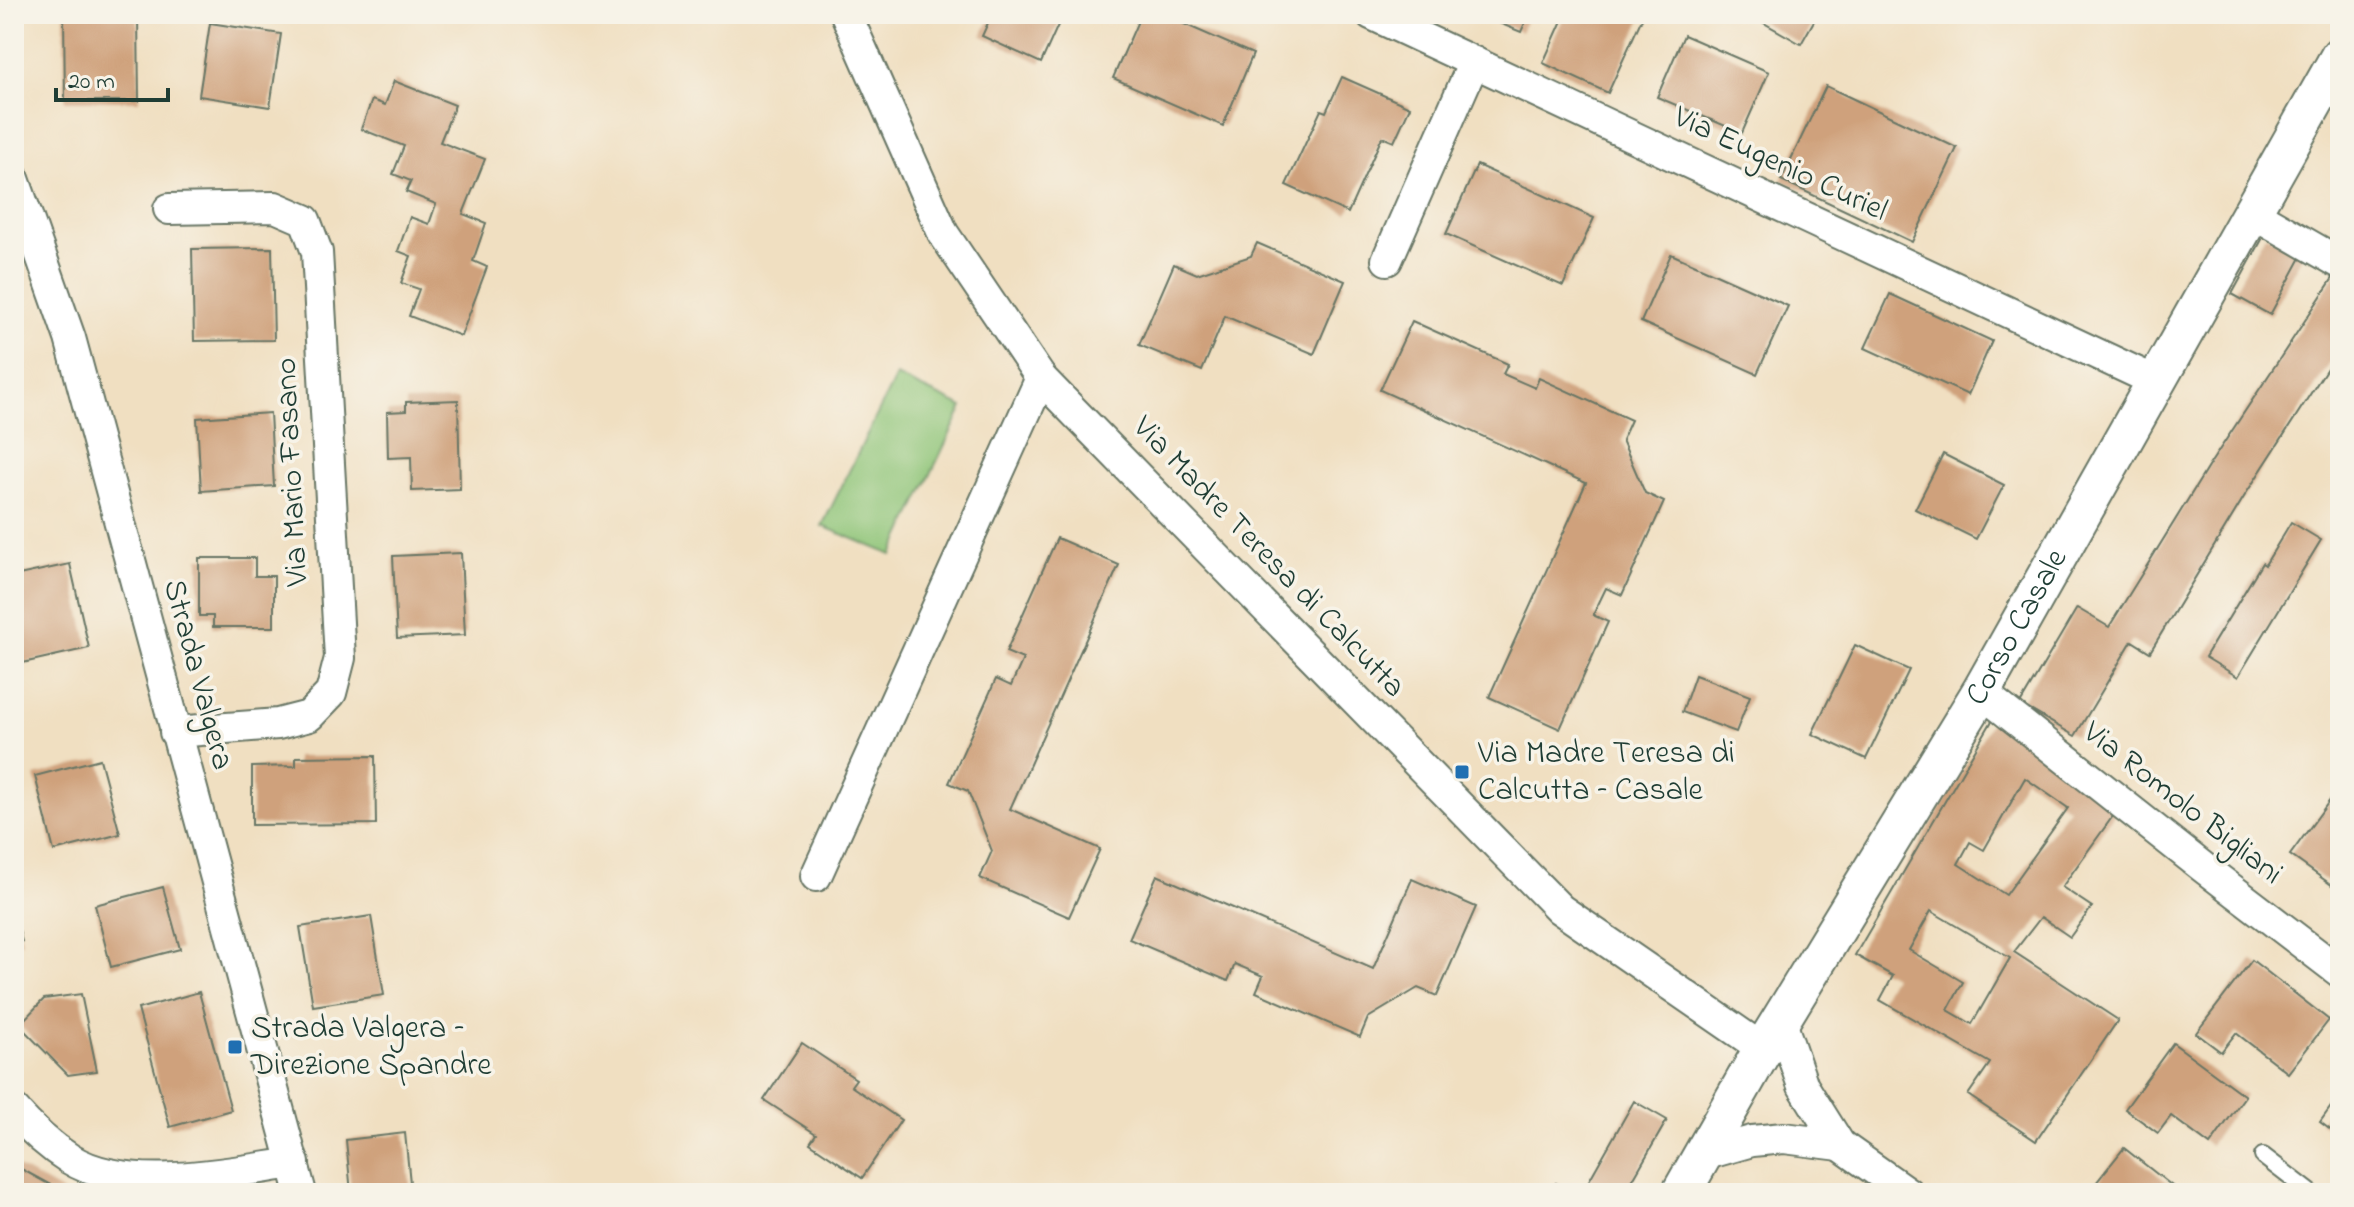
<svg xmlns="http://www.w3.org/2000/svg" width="2354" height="1207" viewBox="0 0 2354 1207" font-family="'Indie Flower',sans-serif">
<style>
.green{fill:#8ec477;stroke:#568056;stroke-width:2}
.building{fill:#cfa17b;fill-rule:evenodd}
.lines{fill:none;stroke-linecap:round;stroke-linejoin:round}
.service-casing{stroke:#687665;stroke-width:20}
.minor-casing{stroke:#687665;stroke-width:34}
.tertiary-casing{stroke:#687665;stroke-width:42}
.service{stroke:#fff;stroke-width:16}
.minor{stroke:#fff;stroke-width:30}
.tertiary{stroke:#fff;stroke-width:38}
.poi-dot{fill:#1f6fb2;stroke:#f7f3e8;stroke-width:3}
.labels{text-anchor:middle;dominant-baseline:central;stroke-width:7;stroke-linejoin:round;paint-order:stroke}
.street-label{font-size:32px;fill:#1f3d34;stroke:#f7f3e8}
.poi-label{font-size:32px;fill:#1f3d34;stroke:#f7f3e8;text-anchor:start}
</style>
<rect width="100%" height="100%" fill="#f7f3e8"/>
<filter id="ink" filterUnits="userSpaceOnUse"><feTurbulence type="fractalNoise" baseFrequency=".0125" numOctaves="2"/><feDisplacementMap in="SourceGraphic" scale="16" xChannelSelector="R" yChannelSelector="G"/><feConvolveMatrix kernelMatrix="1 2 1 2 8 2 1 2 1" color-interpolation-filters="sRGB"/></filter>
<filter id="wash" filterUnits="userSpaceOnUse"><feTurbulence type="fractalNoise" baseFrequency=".006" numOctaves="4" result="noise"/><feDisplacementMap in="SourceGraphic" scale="32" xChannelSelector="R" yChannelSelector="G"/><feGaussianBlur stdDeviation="1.8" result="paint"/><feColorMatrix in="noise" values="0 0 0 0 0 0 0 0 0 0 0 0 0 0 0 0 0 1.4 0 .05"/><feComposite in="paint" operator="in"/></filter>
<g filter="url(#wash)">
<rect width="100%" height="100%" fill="#f0dfc1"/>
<polygon class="green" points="896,376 963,407 892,555 822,526"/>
<g id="blocks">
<g class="building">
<polygon points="64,14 138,14 139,101 65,101"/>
<polygon points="992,14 1063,14 1041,63 982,36"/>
<polygon points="1141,14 1161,14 1253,54 1223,126 1113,78"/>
<polygon points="1477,14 1529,14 1521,32"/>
<polygon points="1565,14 1643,16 1608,93 1543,63"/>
<polygon points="1748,14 1807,14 1815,19 1801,44"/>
<polygon points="210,23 281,34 270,107 199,96"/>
<polygon points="1684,35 1769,72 1742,133 1657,97"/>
<polygon points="1342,77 1410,107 1394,142 1382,137 1348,213 1286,185 1321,110 1326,112"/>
<polygon points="394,81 455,105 440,142 485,159 463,214 486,223 473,261 487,267 461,336 409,316 419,289 401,283 411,256 398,251 410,217 429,224 436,204 406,192 411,181 393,174 404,146 361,129 372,100 385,105"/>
<polygon points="1826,86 1957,148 1912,242 1781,180"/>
<polygon points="1477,165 1594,218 1563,286 1446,234"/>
<polygon points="2265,234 2303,254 2270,315 2232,294"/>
<polygon points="1257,243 1345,281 1314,354 1225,316 1202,371 1139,345 1174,264 1197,274 1251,256"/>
<polygon points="272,248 274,340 194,341 192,249"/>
<polygon points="1671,254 1788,306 1757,374 1641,322"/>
<polygon points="2337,272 2340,274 2340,348 2247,492 2150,652 2132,641 2075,736 2020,704 2077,608 2109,627 2208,467"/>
<polygon points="1890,294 1992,341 1968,395 1865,348"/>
<polygon points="1412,321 1508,364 1503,374 1535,388 1539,378 1631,420 1622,440 1645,493 1664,502 1622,595 1606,588 1593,615 1608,622 1560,729 1489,697 1586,483 1380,390"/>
<polygon points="458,400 460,489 412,491 411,457 388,458 387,412 406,411 406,402"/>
<polygon points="270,413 274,486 201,491 197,418"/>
<polygon points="1943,454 2004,485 1976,539 1915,509"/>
<polygon points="14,481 20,504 14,505"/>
<polygon points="2291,522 2321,540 2238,677 2205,657 2262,563 2265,565"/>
<polygon points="1057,538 1119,565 1010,809 1100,849 1069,917 980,878 992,851 968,791 949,783 996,679 1011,686 1023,659 1006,652"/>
<polygon points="461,553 465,635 397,638 393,556"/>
<polygon points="199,558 255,558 255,576 274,576 274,627 213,627 213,616 199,616"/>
<polygon points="70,564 89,648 14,665 14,576"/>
<polygon points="1855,645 1909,670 1866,759 1812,734"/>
<polygon points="1695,675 1750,696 1736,732 1682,712"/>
<path d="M1996 714 2118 809 2062 887 2092 907 2070 937 2041 917 2014 952 2118 1020 2036 1141 1968 1095 1990 1063 1880 1000 1893 976 1855 955ZM2025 778 2068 808 2006 895 1958 864 1970 842 1984 850ZM1931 911 2010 958 1972 1024 1948 1010 1963 982 1909 950Z"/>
<polygon points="375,756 376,824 252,825 252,767 296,766 296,757"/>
<polygon points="100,759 120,834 54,851 35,776"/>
<polygon points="2336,792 2340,795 2340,891 2290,855"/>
<polygon points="1157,875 1373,969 1412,879 1476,907 1437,996 1418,988 1368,1018 1360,1037 1256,992 1263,976 1235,964 1228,981 1129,939"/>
<polygon points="163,887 180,949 111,967 95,905"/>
<polygon points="15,913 22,942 14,944 14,914"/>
<polygon points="371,916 384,995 313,1006 300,927"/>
<polygon points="2252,960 2329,1020 2288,1073 2236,1033 2221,1052 2196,1033"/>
<polygon points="199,992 231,1110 170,1127 138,1009"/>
<polygon points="81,994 97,1071 68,1075 19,1025 44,999"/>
<polygon points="802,1043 856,1079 851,1086 901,1120 862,1178 810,1143 816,1134 764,1100"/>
<polygon points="2173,1043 2245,1096 2210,1145 2171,1116 2158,1133 2125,1109"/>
<polygon points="2340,1094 2340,1137 2320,1122"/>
<polygon points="1634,1101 1667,1120 1625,1193 1582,1193"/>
<polygon points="405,1133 411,1193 351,1193 346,1140"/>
<polygon points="2124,1148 2181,1193 2088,1193"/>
<polygon points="14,1165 65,1193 14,1193"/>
<polygon points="1556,1183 1574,1193 1550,1193"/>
<polygon points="1093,1184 1111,1193 1088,1193"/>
</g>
</g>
</g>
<g filter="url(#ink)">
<use href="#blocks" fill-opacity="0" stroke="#687665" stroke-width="2"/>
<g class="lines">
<defs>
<polyline id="service" points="2263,1156 2311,1193"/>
<g id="minor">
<polyline points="846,14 943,233 1041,378 1560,909 1763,1049"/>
<polyline points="1371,14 2157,382"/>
<polyline points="14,179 70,338 301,1193"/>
<polyline points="169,209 275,207 305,220 317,252 340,658 331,693 309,716 278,724 175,732"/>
<polyline points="2253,213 2340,263"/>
<polyline points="1387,260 1474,62"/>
<polyline points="1981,692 2204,868 2340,972"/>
<polyline points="816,876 1041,378"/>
<polyline points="1781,1022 1803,1086 1840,1145 1908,1193"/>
<path d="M14 1110C29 1127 51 1147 70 1159 128 1195 230 1172 294 1163"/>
<polyline points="1703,1155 1752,1141 1784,1138 1840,1145"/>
</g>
<g id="tertiary">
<path id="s1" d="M1681 1193 1763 1049 1981 692 2340 56"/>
</g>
</defs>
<use href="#service" class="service-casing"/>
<use href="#minor" class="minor-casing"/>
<use href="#tertiary" class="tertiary-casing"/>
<use href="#service" class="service"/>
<use href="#minor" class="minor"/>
<use href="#tertiary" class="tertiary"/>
</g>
</g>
<g class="poi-dot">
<rect x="1454" y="764" width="16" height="16" rx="4"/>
<rect x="227" y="1039" width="16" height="16" rx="4"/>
</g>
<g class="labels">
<g class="street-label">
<text transform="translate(1780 165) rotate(25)">Via Eugenio Curiel</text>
<text transform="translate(293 472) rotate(-93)">Via Mario Fasano</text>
<text transform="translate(1268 558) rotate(46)">Via Madre Teresa di Calcutta</text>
<text stroke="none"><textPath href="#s1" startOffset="658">Corso Casale</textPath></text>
<text transform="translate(197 675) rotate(75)">Strada Valgera</text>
<text transform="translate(2182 804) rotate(38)">Via Romolo Bigliani</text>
</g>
<g class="poi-label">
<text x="1478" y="754">Via Madre Teresa di<tspan x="1478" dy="37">Calcutta – Casale</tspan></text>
<text x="251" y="1029">Strada Valgera –<tspan x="251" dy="37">Direzione Spandre</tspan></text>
</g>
</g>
<rect width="2354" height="1207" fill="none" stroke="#f7f3e8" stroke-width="48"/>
<path d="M56 88v12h112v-12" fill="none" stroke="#1f3d34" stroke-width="4"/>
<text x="68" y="88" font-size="24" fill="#1f3d34" stroke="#f7f3e8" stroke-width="6" paint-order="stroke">20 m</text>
</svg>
